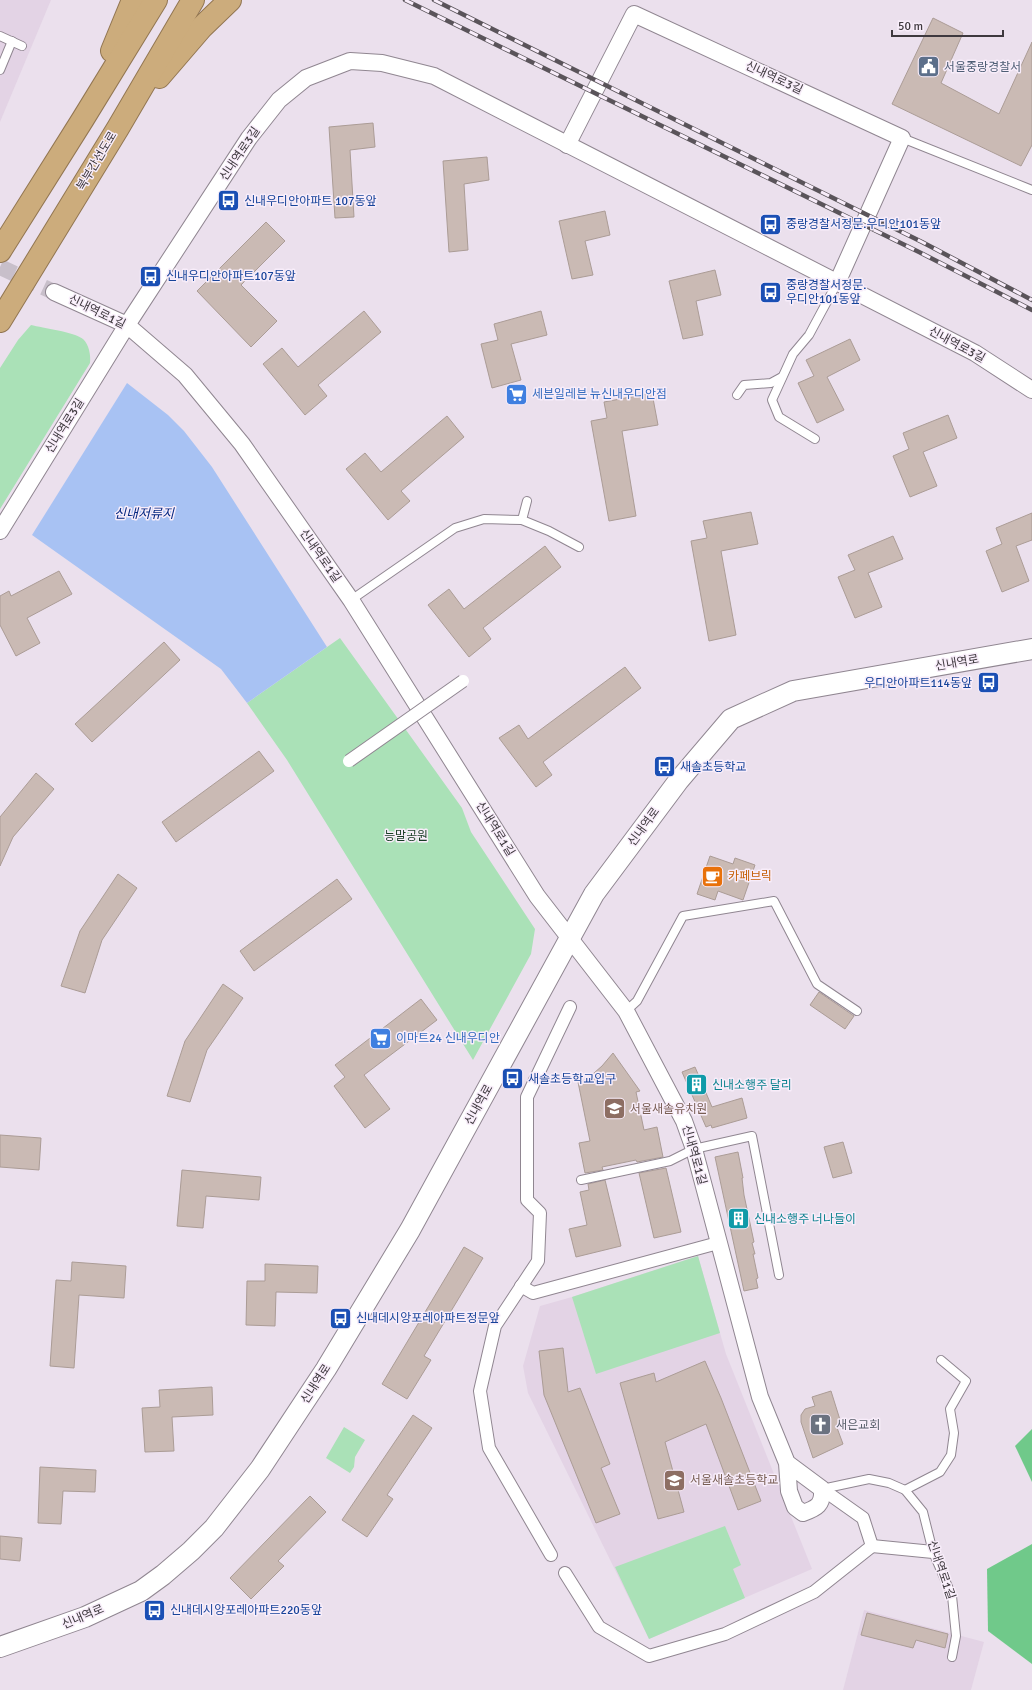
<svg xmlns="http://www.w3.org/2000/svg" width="1032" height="1690" viewBox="0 0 1032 1690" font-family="Signika,'Noto Sans KR',sans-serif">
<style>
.built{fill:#e3d3e5}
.green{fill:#aae1b7}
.forest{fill:#70c98a}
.water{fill:#a8c2f3}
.building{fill:#cabab4;stroke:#ab9c96}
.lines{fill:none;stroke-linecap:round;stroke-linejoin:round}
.minor-tunnel{stroke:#c8bfca;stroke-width:16;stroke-dasharray:16 8;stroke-linecap:butt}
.service-casing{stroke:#908691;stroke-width:10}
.pedestrian-casing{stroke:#908691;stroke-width:14}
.minor-casing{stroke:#908691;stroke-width:18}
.tertiary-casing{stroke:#908691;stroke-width:22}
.trunk-casing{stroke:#927652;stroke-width:24}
.service{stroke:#fff;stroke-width:8}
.pedestrian{stroke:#fff;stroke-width:12}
.minor{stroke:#fff;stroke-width:16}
.tertiary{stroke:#fff;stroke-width:20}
.trunk{stroke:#ccac7c;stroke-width:22}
.rail-casing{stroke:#5a545a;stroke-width:4.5}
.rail{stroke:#f8edfa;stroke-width:3;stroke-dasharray:9;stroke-linecap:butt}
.pedestrian-bridge-casing{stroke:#908691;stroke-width:14;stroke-linecap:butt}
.pedestrian-bridge{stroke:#fff;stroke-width:12}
.labels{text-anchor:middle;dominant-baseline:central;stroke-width:3;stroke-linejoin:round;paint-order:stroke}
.service-label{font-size:12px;fill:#4e5e75;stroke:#f8edfa;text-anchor:start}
.street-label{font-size:12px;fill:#3e393e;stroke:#f8edfa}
.transit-label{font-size:12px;fill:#164399;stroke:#f8edfa;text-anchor:start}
.shop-label{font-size:12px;fill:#366cbe;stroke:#f8edfa;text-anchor:start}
.park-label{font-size:12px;fill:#183d24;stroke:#f8edfa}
.food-label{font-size:12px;fill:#c56008;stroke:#f8edfa;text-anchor:start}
.culture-label{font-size:12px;fill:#0d838f;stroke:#f8edfa;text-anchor:start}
.education-label{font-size:12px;fill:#785e54;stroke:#f8edfa;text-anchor:start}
.worship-label{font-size:12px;fill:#5b616d;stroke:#f8edfa;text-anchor:start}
.water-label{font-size:13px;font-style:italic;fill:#042781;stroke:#f8edfa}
</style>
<rect width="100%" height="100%" fill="#ebe0ed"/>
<g class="built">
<polygon points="0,0 51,0 0,122"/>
<polygon points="698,1256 726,1354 812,1569 649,1639 528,1393 523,1366 540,1306 572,1297"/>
<polygon points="864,1610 984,1642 971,1690 843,1690"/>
</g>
<g class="green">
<path d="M31 325C43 328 74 332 83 339 89 344 91 356 90 363L0 509V368L18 340Z"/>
<polygon points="340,638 462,808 471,832 535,929 531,954 473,1060 287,760 247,703"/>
<polygon points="698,1256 720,1333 596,1374 572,1297"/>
<polygon points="344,1427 365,1440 355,1457 354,1467 350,1473 326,1458"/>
<polygon points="725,1526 741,1565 733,1569 745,1598 649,1639 615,1567"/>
</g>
<g class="forest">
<polygon points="1032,1429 1032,1482 1015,1446"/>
<polygon points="1032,1544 1032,1664 988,1631 987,1569"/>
</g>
<polygon class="water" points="127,383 168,415 184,431 212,467 327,647 247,703 221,669 32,535"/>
<g class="building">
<polygon points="933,18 963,33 941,83 999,114 1032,42 1032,145 1021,166 892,104"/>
<polygon points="373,123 375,147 350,150 354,217 335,218 329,127"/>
<polygon points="487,157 489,180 464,184 468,250 449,252 443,161"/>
<polygon points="605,211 610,235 585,241 593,275 572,279 559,221"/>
<polygon points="266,222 285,241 241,285 277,321 251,347 197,291"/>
<polygon points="715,270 721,295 696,301 703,335 683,339 669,281"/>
<polygon points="364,311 381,332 318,385 327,396 305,415 263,364 282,348 298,367"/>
<polygon points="541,311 547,335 511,344 521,380 492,388 481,344 498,340 494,324"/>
<polygon points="850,339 860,360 827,377 844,410 817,423 798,383 814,376 806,360"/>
<polygon points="652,393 658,425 622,431 636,516 609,521 591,421 607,418 604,402"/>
<polygon points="948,415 957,438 923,452 937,486 910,497 893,456 909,449 903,433"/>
<polygon points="447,416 464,437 401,491 410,501 388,520 346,469 365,453 381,472"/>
<polygon points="751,512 758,544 721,551 736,635 709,641 691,541 707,538 703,521"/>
<polygon points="1032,513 1032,540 1016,546 1029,581 1002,592 986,551 1002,544 996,528"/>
<polygon points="893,536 903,559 868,573 882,607 855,618 838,577 855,570 848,555"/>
<polygon points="545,546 561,567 483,628 491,639 469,657 428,605 449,589 464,609"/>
<polygon points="59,571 72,594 27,618 40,643 16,656 0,625 0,596 9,591 11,596"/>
<polygon points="164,642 180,660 92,742 75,724"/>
<polygon points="625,667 641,688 543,762 552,775 536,787 499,738 519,725 528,739"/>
<polygon points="259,751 274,771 176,842 162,822"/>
<polygon points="36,773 54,789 13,837 0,866 0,817"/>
<polygon points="710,856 733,864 735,858 755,865 743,900 718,891 715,900 697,894"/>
<polygon points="118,874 137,888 102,940 85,993 61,986 80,931"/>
<polygon points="337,879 352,899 254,971 240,951"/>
<polygon points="223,984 243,998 207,1050 190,1102 167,1096 185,1041"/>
<polygon points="819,992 854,1016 845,1029 810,1005"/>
<polygon points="421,999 437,1020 364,1075 390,1109 365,1128 334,1086 345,1077 335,1065"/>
<polygon points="613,1053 640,1091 636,1092 644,1130 657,1127 663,1157 637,1162 636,1160 602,1167 603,1170 585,1173 579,1143 590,1141 578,1082 586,1080 602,1066"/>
<polygon points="695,1067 712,1107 742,1098 747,1118 712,1128 711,1125 706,1127 682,1072"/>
<polygon points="0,1135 41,1138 39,1170 0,1167"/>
<polygon points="843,1142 852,1173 833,1178 824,1147"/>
<polygon points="738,1152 743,1178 742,1178 744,1195 754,1242 752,1243 755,1254 753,1254 758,1278 756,1279 758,1288 744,1291 715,1157"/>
<polygon points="666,1168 681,1232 654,1238 639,1173"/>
<polygon points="182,1170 261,1177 259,1200 206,1196 203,1228 177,1226"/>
<polygon points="605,1180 621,1246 576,1257 569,1229 587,1225 580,1192 589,1190 588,1184"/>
<polygon points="464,1247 483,1258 424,1356 431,1360 407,1399 382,1384"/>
<polygon points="72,1262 126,1266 124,1298 79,1295 74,1368 50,1366 56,1280 71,1281"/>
<polygon points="265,1264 318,1266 317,1293 276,1292 275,1326 246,1325 247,1281 265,1281"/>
<polygon points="563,1348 568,1392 580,1388 610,1464 601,1468 620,1514 596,1523 544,1395 539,1351"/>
<polygon points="705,1361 721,1398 761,1501 738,1510 706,1424 665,1442 684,1512 658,1519 620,1383 654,1373 656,1382"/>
<polygon points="212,1387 213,1415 172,1417 174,1451 145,1452 142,1408 160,1407 159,1390"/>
<polygon points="831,1391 841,1423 836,1425 843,1444 813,1458 801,1422 801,1415 805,1409 815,1406 812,1397"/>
<polygon points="413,1415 432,1428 387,1495 393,1499 367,1537 342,1520"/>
<polygon points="40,1467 96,1470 95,1492 63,1491 61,1524 38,1523"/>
<polygon points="310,1496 326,1512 278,1561 284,1566 251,1599 230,1578"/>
<polygon points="0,1536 22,1538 20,1561 0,1559"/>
<polygon points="867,1613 948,1634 945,1648 916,1640 913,1648 861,1635"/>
</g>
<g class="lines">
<polyline class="minor-tunnel" points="0,267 54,292"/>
<defs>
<g id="service">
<polyline points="0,36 22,46"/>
<polyline points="0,70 12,41"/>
<polyline points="902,138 1032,190"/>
<polyline points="737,395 744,385 771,383 782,377"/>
<polyline points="815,439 779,417 772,400 793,354 809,335 837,283"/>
<polyline points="522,520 527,501"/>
<polyline points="351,600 455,528 484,519 522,520 549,531 579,547"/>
<polyline points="626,1011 637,1001 683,916 774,901 817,984 857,1011"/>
<polyline points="581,1180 670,1161 694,1149 752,1136 779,1275"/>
<polyline points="822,1489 869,1479 889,1483 905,1490 923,1512 933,1552 952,1596 956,1636 952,1657"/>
<polyline points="905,1490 940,1472 951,1455 954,1433 950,1409 966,1381 941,1360"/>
</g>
<g id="pedestrian">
<polyline points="521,1286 533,1293 718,1243"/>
<polyline points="872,1546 933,1552"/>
<polyline points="551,1555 489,1448 480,1391 495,1326 538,1261 540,1213 527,1200 527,1097 570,1007"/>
<polyline points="565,1573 599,1627 649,1656 725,1634 814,1592 872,1546 863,1518 822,1489"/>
</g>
<g id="minor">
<polyline points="567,145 634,14 902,138 837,283"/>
<path d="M54 292 127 325 185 375 242 444 351 600 537 896 626 1011 684 1121 694 1149 760 1397 787 1463 789 1491 795 1507 803 1513C817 1508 823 1505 822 1489L787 1463"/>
<polyline points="0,531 127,325 249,138 279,100 306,78 350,61 382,63 434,76 975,353 1032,390"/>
</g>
<polyline id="tertiary" points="0,1647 85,1617 141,1591 163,1575 191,1551 214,1528 260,1469 326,1369 410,1230 594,894 679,780 731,719 793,691 1032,649"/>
<g id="trunk">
<polyline points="112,51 133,0"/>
<polyline points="159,77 202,27 230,0"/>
<polyline points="0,251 83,119 156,0"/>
<polyline points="0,321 118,128 193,0"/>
</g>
</defs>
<use href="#service" class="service-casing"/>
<use href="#pedestrian" class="pedestrian-casing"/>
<use href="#minor" class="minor-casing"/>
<use href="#tertiary" class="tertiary-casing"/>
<use href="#trunk" class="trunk-casing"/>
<use href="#service" class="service"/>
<use href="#pedestrian" class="pedestrian"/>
<use href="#minor" class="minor"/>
<use href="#tertiary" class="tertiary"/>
<use href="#trunk" class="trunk"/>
<defs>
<g id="rail">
<polyline points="405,0 919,252 1032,310"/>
<polyline points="434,0 922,242 1032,300"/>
</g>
</defs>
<use href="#rail" class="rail-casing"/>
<use href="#rail" class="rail"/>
<defs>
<polyline id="pedestrian-bridge" points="349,761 463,681"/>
</defs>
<use href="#pedestrian-bridge" class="pedestrian-bridge-casing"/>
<use href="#pedestrian-bridge" class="pedestrian-bridge"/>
</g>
<defs>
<symbol id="civic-square" viewBox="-11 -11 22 22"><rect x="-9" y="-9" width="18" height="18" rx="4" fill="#5c6f8a" stroke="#f8edfa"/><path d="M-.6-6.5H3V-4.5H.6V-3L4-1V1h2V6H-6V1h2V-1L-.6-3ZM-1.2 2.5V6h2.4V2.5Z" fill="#fff"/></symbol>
<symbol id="bus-square" viewBox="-11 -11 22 22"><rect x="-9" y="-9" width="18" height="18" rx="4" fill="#1a4fb4" stroke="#f8edfa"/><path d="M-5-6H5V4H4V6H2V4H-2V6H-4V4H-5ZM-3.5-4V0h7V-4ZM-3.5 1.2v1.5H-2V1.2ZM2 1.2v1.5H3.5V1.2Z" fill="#fff"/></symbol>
<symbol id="supermarket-square" viewBox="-11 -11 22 22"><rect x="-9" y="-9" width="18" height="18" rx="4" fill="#3f7fe0" stroke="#f8edfa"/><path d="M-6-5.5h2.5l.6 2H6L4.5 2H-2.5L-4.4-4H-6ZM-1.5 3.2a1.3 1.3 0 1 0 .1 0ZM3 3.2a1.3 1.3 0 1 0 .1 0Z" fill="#fff"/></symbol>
<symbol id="cafe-square" viewBox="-11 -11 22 22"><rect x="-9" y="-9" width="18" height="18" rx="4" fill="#e8710a" stroke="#f8edfa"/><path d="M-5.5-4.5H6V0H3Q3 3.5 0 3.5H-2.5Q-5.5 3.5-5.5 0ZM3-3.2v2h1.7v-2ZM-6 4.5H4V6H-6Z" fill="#fff"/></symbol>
<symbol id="building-square" viewBox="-11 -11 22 22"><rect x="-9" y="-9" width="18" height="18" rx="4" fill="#0f9aa8" stroke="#f8edfa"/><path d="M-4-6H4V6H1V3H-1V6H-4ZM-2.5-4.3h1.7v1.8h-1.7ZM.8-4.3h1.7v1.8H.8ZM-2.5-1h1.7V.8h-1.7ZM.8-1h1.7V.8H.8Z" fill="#fff"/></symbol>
<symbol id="school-square" viewBox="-11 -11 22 22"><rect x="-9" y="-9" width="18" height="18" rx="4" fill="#8d6e63" stroke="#f8edfa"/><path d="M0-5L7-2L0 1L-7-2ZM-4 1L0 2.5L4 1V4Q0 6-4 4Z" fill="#fff"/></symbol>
<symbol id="church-square" viewBox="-11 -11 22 22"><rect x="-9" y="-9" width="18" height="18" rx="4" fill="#6b7280" stroke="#f8edfa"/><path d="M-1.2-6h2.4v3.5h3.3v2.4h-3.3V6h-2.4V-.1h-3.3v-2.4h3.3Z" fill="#fff"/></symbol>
</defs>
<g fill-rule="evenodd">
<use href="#civic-square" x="916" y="54" width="25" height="25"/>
<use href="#bus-square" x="216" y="188" width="25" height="25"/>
<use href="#bus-square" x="758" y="212" width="25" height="25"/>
<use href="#bus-square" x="138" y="264" width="25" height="25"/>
<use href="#bus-square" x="758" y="280" width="25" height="25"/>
<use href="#supermarket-square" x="504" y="382" width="25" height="25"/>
<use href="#bus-square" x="976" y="670" width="25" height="25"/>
<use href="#bus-square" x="652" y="754" width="25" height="25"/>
<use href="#cafe-square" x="700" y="864" width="25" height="25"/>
<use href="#supermarket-square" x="368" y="1026" width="25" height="25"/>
<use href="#bus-square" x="500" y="1066" width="25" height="25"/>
<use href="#building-square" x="684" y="1072" width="25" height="25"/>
<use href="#school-square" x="602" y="1096" width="25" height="25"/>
<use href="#building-square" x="726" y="1206" width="25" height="25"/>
<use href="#bus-square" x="328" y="1306" width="25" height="25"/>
<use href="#church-square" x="808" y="1412" width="25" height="25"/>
<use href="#school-square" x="662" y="1468" width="25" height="25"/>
<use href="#bus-square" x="142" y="1598" width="25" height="25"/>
</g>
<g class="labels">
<g class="service-label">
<text x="944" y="67">서울중랑경찰서</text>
</g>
<g class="street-label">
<text transform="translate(774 78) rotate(25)">신내역로3길</text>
<text transform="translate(240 154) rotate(-56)">신내역로3길</text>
<text transform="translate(97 161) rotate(-59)">북부간선도로</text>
<text transform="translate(97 312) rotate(26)">신내역로1길</text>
<text transform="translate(957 345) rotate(28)">신내역로3길</text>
<text transform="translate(65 426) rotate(-58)">신내역로3길</text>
<text transform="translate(320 556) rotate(55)">신내역로1길</text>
<text transform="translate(957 663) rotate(-10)">신내역로</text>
<text transform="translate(644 827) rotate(-54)">신내역로</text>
<text transform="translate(495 829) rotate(58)">신내역로1길</text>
<text transform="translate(479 1105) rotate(-61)">신내역로</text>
<text transform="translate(694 1155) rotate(74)">신내역로1길</text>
<text transform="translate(316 1384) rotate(-57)">신내역로</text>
<text transform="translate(941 1570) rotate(71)">신내역로1길</text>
<text transform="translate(83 1617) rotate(-23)">신내역로</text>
</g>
<g class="transit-label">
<text x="244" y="201">신내우디안아파트 107동앞</text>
<text x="786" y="224">중랑경찰서정문.우디안101동앞</text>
<text x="166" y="276">신내우디안아파트107동앞</text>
<text x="786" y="285">중랑경찰서정문.<tspan x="786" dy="14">우디안101동앞</tspan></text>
<text x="972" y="683" text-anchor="end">우디안아파트114동앞</text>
<text x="680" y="767">새솔초등학교</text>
<text x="528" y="1079">새솔초등학교입구</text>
<text x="356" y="1318">신내데시앙포레아파트정문앞</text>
<text x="170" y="1610">신내데시앙포레아파트220동앞</text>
</g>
<g class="shop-label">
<text x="532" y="394">세븐일레븐 뉴신내우디안점</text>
<text x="396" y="1038">이마트24 신내우디안</text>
</g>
<g class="park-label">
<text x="406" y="836">능말공원</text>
</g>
<g class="food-label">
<text x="728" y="876">카페브릭</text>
</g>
<g class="culture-label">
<text x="712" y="1085">신내소행주 달리</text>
<text x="754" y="1219">신내소행주 너나들이</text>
</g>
<g class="education-label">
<text x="630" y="1109">서울새솔유치원</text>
<text x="690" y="1480">서울새솔초등학교</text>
</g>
<g class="worship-label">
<text x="836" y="1425">새은교회</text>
</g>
<g class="water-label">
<text x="144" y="514">신내저류지</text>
</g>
</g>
<path d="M892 30v6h111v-6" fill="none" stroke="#3e393e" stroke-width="2"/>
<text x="898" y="30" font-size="12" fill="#3e393e" stroke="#f8edfa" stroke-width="3" paint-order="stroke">50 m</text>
</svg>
